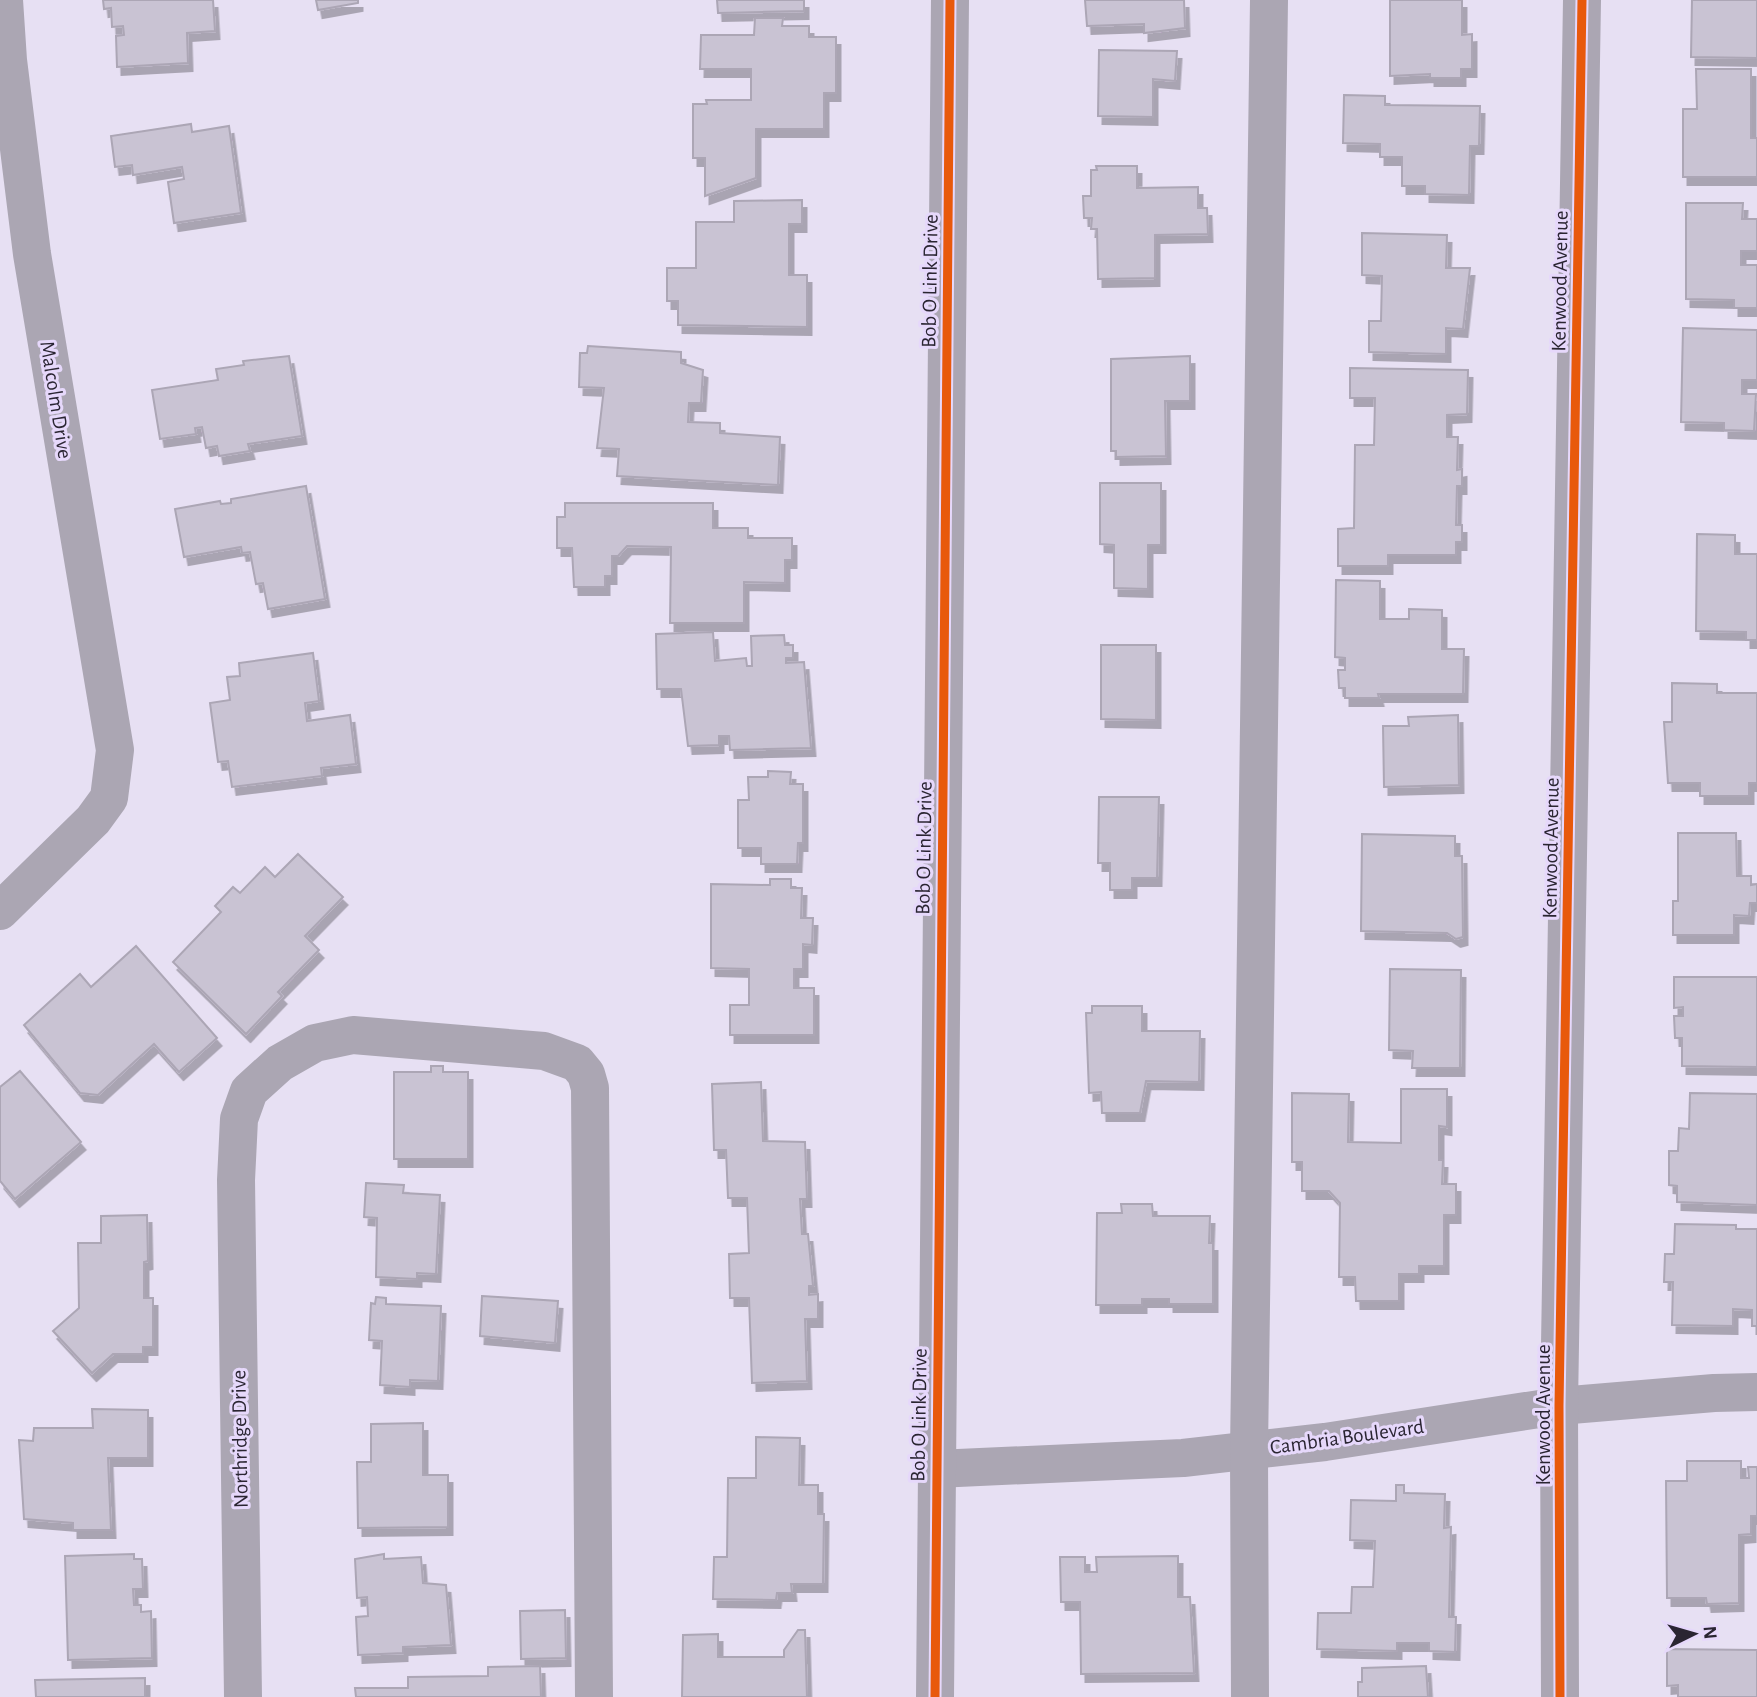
<svg xmlns="http://www.w3.org/2000/svg" width="1757" height="1697" viewBox="0 0 1757 1697" font-family="'Alegreya Sans',sans-serif">
<style>
.building{fill:#c9c3d3;stroke:#aca6b5;stroke-width:2;filter:url(#shadow)}
.lines{fill:none;stroke-linecap:round;stroke-linejoin:round}
.minor{stroke:#aba6b3;stroke-width:38}
.cycleway-casing{stroke:#e6d8fb;stroke-width:13}
.cycleway{stroke:#e8590c;stroke-width:9}
.labels{text-anchor:middle;dominant-baseline:central;stroke-width:6;stroke-linejoin:round;paint-order:stroke}
.street-label{font-size:21px;fill:#2a2532;stroke:#e6d8fb}
</style>
<defs>
<filter id="shadow"><feDropShadow dx="4.5" dy="8" stdDeviation="0" flood-color="#0004"/></filter>
</defs>
<rect width="100%" height="100%" fill="#e7e0f3"/>
<g class="building">
<polygon points="103,0 213,0 215,31 187,33 188,63 117,67 116,36 124,35 123,26 112,27 111,8 104,9"/>
<polygon points="316,0 358,0 358,3 318,10"/>
<polygon points="717,0 804,0 804,11 718,13"/>
<polygon points="1085,0 1184,0 1185,28 1144,33 1144,24 1087,26"/>
<polygon points="1390,0 1462,0 1462,35 1472,34 1472,69 1461,69 1461,78 1430,78 1430,74 1390,76"/>
<polygon points="1692,0 1757,0 1757,58 1691,57"/>
<polygon points="755,18 783,18 782,26 809,26 809,37 836,37 836,93 824,93 824,129 756,129 756,178 705,196 705,158 693,158 693,104 707,104 706,100 751,100 751,69 700,69 701,35 754,35"/>
<polygon points="1099,50 1177,51 1175,81 1153,79 1153,117 1098,116"/>
<polygon points="1696,69 1751,69 1751,138 1757,138 1757,177 1683,177 1683,109 1697,109"/>
<polygon points="1344,95 1385,96 1385,105 1480,106 1479,146 1470,146 1469,195 1425,194 1425,186 1402,186 1402,157 1380,157 1380,144 1343,143"/>
<polygon points="191,124 192,132 229,126 241,213 174,223 168,182 184,179 182,167 133,175 132,165 115,167 111,136"/>
<polygon points="1096,166 1137,166 1137,188 1198,187 1198,208 1207,208 1208,234 1155,235 1155,278 1098,279 1097,229 1091,229 1092,218 1084,218 1083,196 1091,196 1091,170 1097,170"/>
<polygon points="802,200 802,224 789,224 789,275 807,275 807,327 678,325 678,301 667,301 667,268 696,268 696,222 734,222 734,201"/>
<polygon points="1686,203 1743,203 1742,219 1757,219 1757,251 1741,251 1741,265 1757,265 1757,308 1734,308 1734,300 1686,299"/>
<polygon points="1362,233 1447,235 1446,268 1470,268 1463,329 1446,328 1446,354 1369,352 1369,321 1381,321 1382,276 1362,275"/>
<polygon points="1683,328 1757,330 1757,380 1742,380 1742,394 1756,394 1754,431 1724,430 1724,423 1681,422"/>
<polygon points="588,346 681,352 681,363 703,370 701,403 689,403 688,422 720,423 720,433 780,437 778,485 617,476 619,449 597,448 604,388 579,387 580,353 587,353"/>
<polygon points="289,356 302,436 248,444 250,451 219,456 217,446 206,448 202,427 195,428 196,434 160,439 152,390 218,380 216,369 244,365 243,361"/>
<polygon points="1190,356 1190,401 1165,401 1166,456 1116,457 1116,451 1111,451 1111,359"/>
<polygon points="1350,368 1468,370 1467,414 1447,415 1447,437 1458,437 1457,470 1462,469 1462,486 1457,486 1456,525 1462,525 1462,542 1456,542 1456,555 1388,555 1388,566 1338,566 1338,529 1354,528 1355,445 1374,445 1375,398 1350,398"/>
<polygon points="1100,483 1161,483 1161,545 1148,545 1148,589 1114,588 1114,545 1100,544"/>
<polygon points="306,486 325,599 268,609 263,583 256,584 250,552 242,553 241,547 184,557 175,509 220,501 221,504 231,503 231,499"/>
<polygon points="565,503 713,503 713,528 748,528 748,538 792,538 792,560 785,560 785,583 744,582 744,623 670,623 671,547 627,546 618,556 612,556 612,576 605,576 605,587 574,587 572,548 557,548 557,517 565,517"/>
<polygon points="1697,534 1735,535 1735,554 1757,554 1757,640 1746,640 1746,632 1696,631"/>
<polygon points="1336,580 1380,581 1380,619 1409,619 1409,609 1442,610 1442,649 1464,649 1463,694 1378,694 1379,698 1345,698 1345,688 1339,688 1338,670 1345,670 1345,658 1335,657"/>
<polygon points="713,632 715,661 746,658 747,666 752,666 751,636 784,635 785,645 793,645 793,658 786,658 786,663 804,662 811,748 730,750 729,736 719,736 719,745 688,746 681,689 657,689 656,634"/>
<polygon points="1101,645 1156,645 1156,720 1101,719"/>
<polygon points="313,653 319,701 305,703 307,721 350,715 356,764 321,768 322,776 232,787 228,761 218,762 210,703 230,700 227,677 240,676 239,663"/>
<polygon points="1672,683 1717,684 1717,693 1757,693 1757,783 1749,783 1749,796 1700,796 1700,783 1668,783 1664,722 1672,722"/>
<polygon points="1458,715 1459,785 1384,787 1383,726 1409,726 1408,717"/>
<polygon points="768,771 791,772 790,784 803,784 803,843 798,843 797,864 761,864 761,848 738,848 738,800 749,800 748,777 768,777"/>
<polygon points="1099,797 1159,797 1157,878 1132,878 1132,890 1110,890 1110,863 1098,863"/>
<polygon points="1678,833 1736,833 1737,876 1751,876 1751,885 1757,884 1757,903 1750,903 1749,916 1734,915 1734,935 1673,935 1673,901 1678,901"/>
<polygon points="1362,834 1455,836 1455,856 1462,856 1463,937 1456,939 1447,933 1361,931"/>
<polygon points="298,854 343,897 305,936 319,950 278,992 282,996 246,1034 173,962 221,912 215,906 233,887 240,893 265,867 275,877"/>
<polygon points="770,879 791,879 791,888 802,888 801,918 813,918 812,945 803,944 803,969 794,969 794,988 814,988 814,1035 730,1035 730,1005 749,1005 749,969 711,968 711,884 770,885"/>
<polygon points="136,946 217,1038 179,1072 154,1044 98,1095 80,1093 24,1025 80,974 91,987"/>
<polygon points="1390,969 1461,970 1460,1068 1412,1068 1413,1051 1389,1050"/>
<polygon points="1674,977 1757,977 1757,1067 1682,1066 1682,1038 1675,1038 1674,1016 1683,1016 1683,1007 1674,1008"/>
<polygon points="1092,1006 1142,1006 1142,1031 1200,1031 1199,1082 1146,1081 1140,1113 1102,1113 1101,1092 1089,1093 1086,1013 1092,1013"/>
<polygon points="431,1066 443,1066 443,1072 468,1072 468,1159 394,1159 394,1072 431,1072"/>
<polygon points="20,1071 81,1142 15,1199 0,1181 0,1087"/>
<polygon points="761,1082 763,1141 805,1142 807,1199 800,1199 802,1234 808,1234 813,1286 809,1286 809,1295 818,1294 818,1319 805,1319 807,1381 752,1383 749,1298 730,1298 729,1254 749,1253 747,1198 728,1198 726,1150 714,1150 712,1084"/>
<polygon points="1401,1089 1447,1089 1447,1127 1439,1126 1439,1160 1443,1160 1442,1184 1456,1184 1456,1215 1444,1215 1444,1266 1419,1266 1419,1274 1399,1274 1399,1301 1356,1301 1355,1277 1339,1277 1340,1203 1329,1191 1302,1191 1302,1162 1292,1162 1292,1093 1349,1094 1348,1142 1401,1143"/>
<polygon points="1690,1093 1757,1094 1757,1205 1677,1202 1677,1186 1669,1185 1669,1151 1678,1151 1679,1128 1689,1129"/>
<polygon points="366,1183 404,1185 403,1193 440,1195 436,1274 417,1273 417,1279 376,1277 377,1218 364,1217"/>
<polygon points="1121,1204 1152,1204 1153,1216 1210,1216 1209,1243 1213,1243 1213,1304 1169,1304 1169,1299 1142,1299 1142,1305 1096,1305 1097,1213 1122,1213"/>
<polygon points="147,1215 148,1261 144,1262 144,1298 153,1298 153,1347 143,1347 143,1354 113,1354 92,1373 53,1331 79,1308 78,1243 101,1243 101,1216"/>
<polygon points="1675,1224 1736,1225 1736,1229 1757,1229 1757,1326 1752,1326 1752,1310 1733,1309 1733,1326 1672,1325 1673,1282 1664,1282 1665,1254 1674,1254"/>
<polygon points="482,1296 558,1301 555,1343 480,1336"/>
<polygon points="376,1297 386,1298 386,1304 441,1306 438,1381 410,1380 410,1387 380,1385 382,1341 369,1340 371,1303 375,1304"/>
<polygon points="92,1409 148,1410 148,1458 108,1458 111,1530 73,1530 73,1523 24,1519 19,1440 33,1441 34,1428 93,1428"/>
<polygon points="423,1423 423,1475 448,1475 448,1527 358,1528 357,1462 371,1462 371,1424"/>
<polygon points="756,1437 800,1438 799,1485 818,1485 818,1514 824,1514 823,1584 791,1584 792,1593 777,1593 776,1600 713,1599 714,1557 727,1557 728,1478 756,1478"/>
<polygon points="1687,1461 1741,1461 1741,1478 1749,1478 1748,1467 1757,1467 1757,1516 1751,1516 1751,1534 1739,1535 1739,1603 1707,1604 1706,1598 1667,1598 1666,1481 1687,1481"/>
<polygon points="1396,1485 1404,1485 1404,1493 1445,1494 1444,1528 1451,1527 1449,1617 1456,1617 1455,1652 1429,1651 1429,1643 1397,1643 1397,1651 1317,1649 1318,1613 1351,1613 1352,1587 1373,1587 1375,1541 1350,1540 1351,1500 1396,1501"/>
<polygon points="134,1554 134,1559 142,1559 143,1589 133,1589 134,1605 141,1605 141,1612 151,1611 152,1658 68,1660 65,1556"/>
<polygon points="384,1554 384,1559 421,1557 423,1583 446,1585 451,1645 403,1647 403,1653 358,1655 356,1617 368,1616 367,1597 357,1598 355,1559"/>
<polygon points="1178,1556 1178,1597 1190,1597 1194,1673 1081,1674 1080,1602 1061,1602 1060,1557 1085,1557 1085,1572 1097,1572 1096,1557"/>
<polygon points="565,1610 566,1658 521,1659 520,1611"/>
<polygon points="798,1630 805,1630 807,1697 682,1697 683,1635 718,1634 718,1657 784,1657 784,1650"/>
<polygon points="1667,1649 1757,1650 1757,1697 1678,1697 1678,1685 1667,1686"/>
<polygon points="540,1666 541,1697 356,1697 355,1688 408,1688 408,1677 488,1676 488,1667"/>
<polygon points="1426,1666 1428,1697 1358,1697 1358,1682 1362,1682 1362,1668"/>
<polygon points="145,1678 145,1697 36,1697 35,1680"/>
</g>
<g class="lines">
<g class="minor">
<polyline points="0,911 93,820 109,798 115,750 32,254 8,60 4,0"/>
<polyline points="936,1469 1183,1458 1325,1442 1559,1406 1714,1393 1757,1392"/>
<polyline points="243,1697 236,1180 239,1119 249,1091 280,1063 315,1043 353,1035 544,1051 577,1063 586,1074 590,1088 594,1697"/>
<polyline points="935,1697 950,0"/>
<polyline points="1250,1697 1249,1451 1269,0"/>
<polyline points="1560,1697 1559,1406 1582,0"/>
</g>
<defs>
<g id="cycleway">
<polyline points="935,1697 950,0"/>
<polyline points="1560,1697 1559,1406 1582,0"/>
</g>
</defs>
<use href="#cycleway" class="cycleway-casing"/>
<use href="#cycleway" class="cycleway"/>
</g>
<g class="labels">
<g class="street-label">
<text transform="translate(930 281) rotate(-89)">Bob O Link Drive</text>
<text transform="translate(1560 281) rotate(-89)">Kenwood Avenue</text>
<text transform="translate(56 400) rotate(81)">Malcolm Drive</text>
<text transform="translate(924 848) rotate(-89)">Bob O Link Drive</text>
<text transform="translate(1551 848) rotate(-89)">Kenwood Avenue</text>
<text transform="translate(919 1415) rotate(-89)">Bob O Link Drive</text>
<text transform="translate(1543 1415) rotate(-90)">Kenwood Avenue</text>
<text transform="translate(1347 1437) rotate(-8)">Cambria Boulevard</text>
<text transform="translate(240 1439) rotate(-91)">Northridge Drive</text>
</g>
</g>
<g transform="translate(1694 1634) rotate(85)" stroke="#e6d8fb" stroke-width="5" paint-order="stroke">
<path d="M0-5L12 26L0 18L-12 26Z" fill="#2a2532"/>
<text y="-10" font-size="19" font-weight="bold" text-anchor="middle" fill="#2a2532">N</text>
</g>
</svg>
